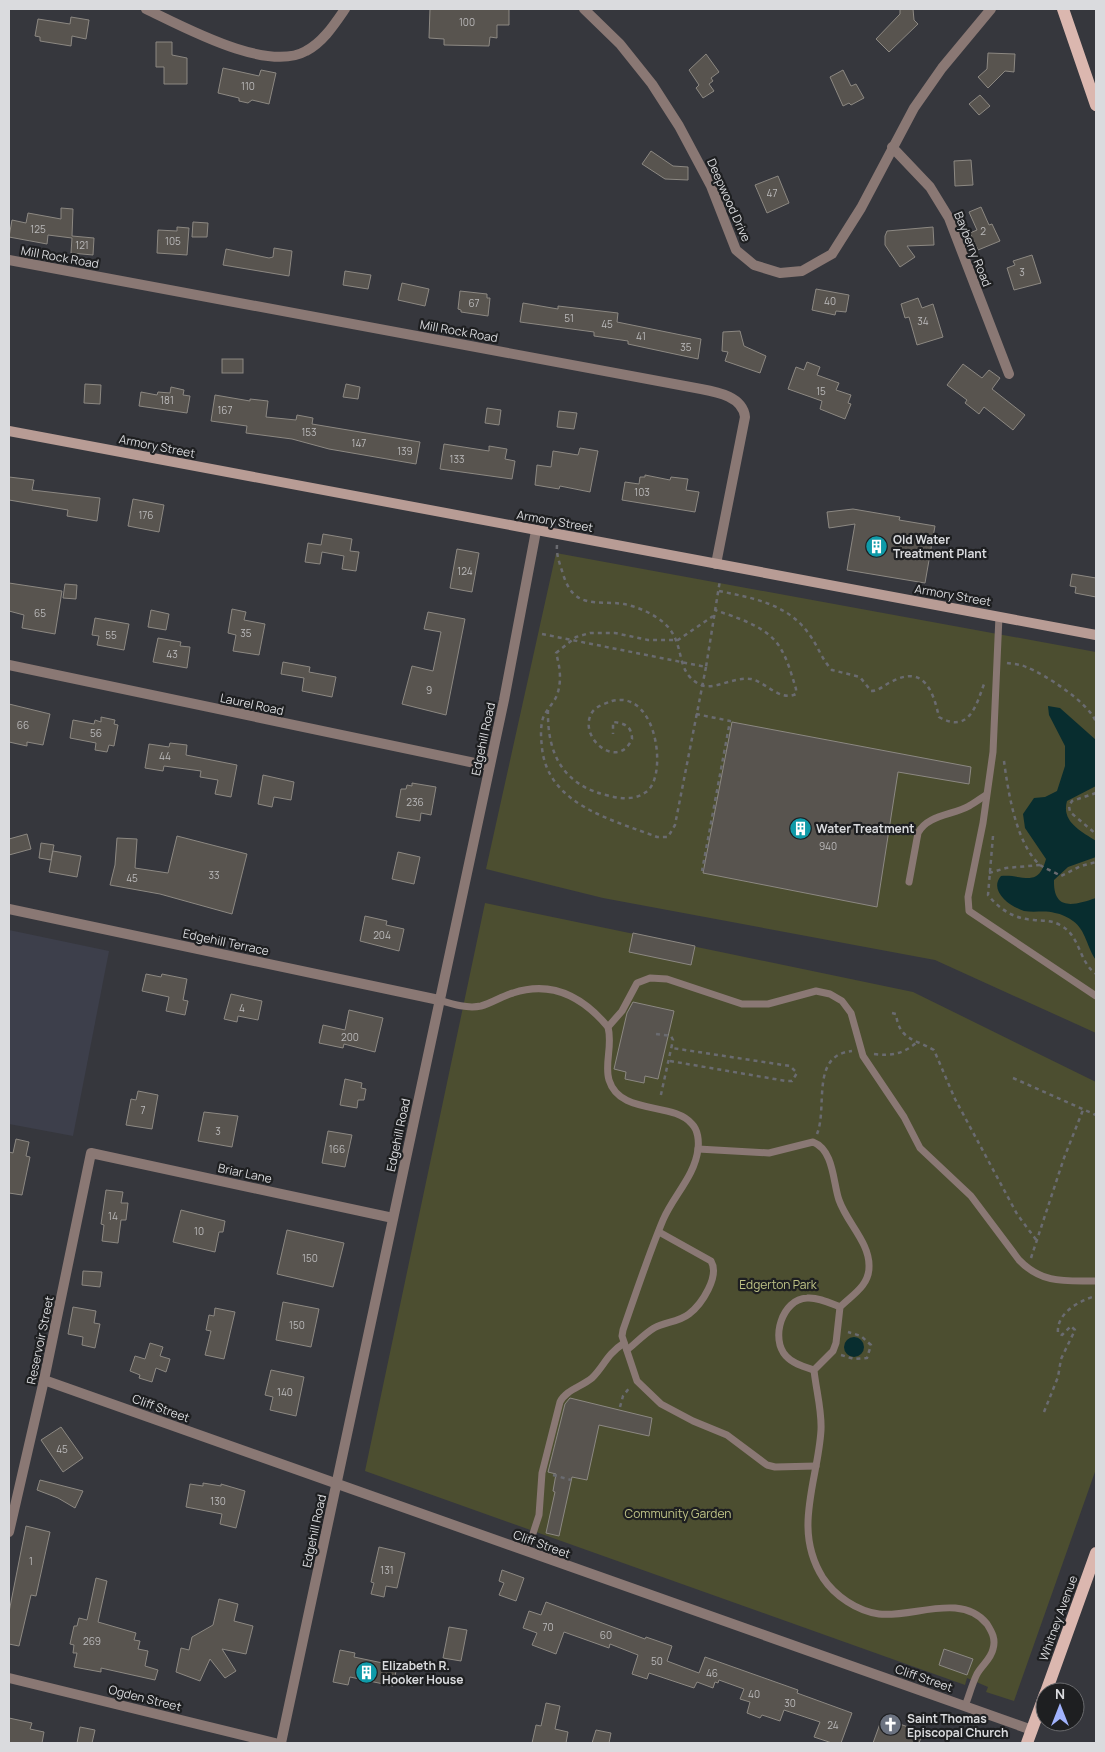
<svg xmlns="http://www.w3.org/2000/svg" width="1105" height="1752" viewBox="0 0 1105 1752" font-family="Manrope,sans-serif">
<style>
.built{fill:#3d3f4b}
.green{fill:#4c4e30}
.water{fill:#082d2f}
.building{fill:#58544f;stroke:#8c8882}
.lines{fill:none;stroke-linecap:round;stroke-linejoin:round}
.path{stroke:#6a6b70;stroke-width:2.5;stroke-dasharray:4 4;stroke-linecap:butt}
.lane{stroke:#8a7874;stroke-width:7}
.street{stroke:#8a7874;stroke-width:10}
.secondary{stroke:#b89c95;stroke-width:10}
.primary{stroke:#dbb7af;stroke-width:12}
.labels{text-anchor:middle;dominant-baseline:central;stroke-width:4.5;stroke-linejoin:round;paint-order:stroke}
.number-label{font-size:10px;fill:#bab9ba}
.street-label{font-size:12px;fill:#dadbde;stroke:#1e1f21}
.poi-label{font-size:12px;font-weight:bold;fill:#dadbde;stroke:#1e1f21;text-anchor:start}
.park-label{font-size:12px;fill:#c0c487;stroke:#1e1f21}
</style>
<rect width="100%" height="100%" fill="#36373d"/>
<polygon class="built" points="9,930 109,951 73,1136 9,1124"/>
<g class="green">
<polygon points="556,553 1096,652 1096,1033 935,960 603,898 486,869"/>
<polygon points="485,903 913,992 1096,1082 1096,1469 1014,1701 986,1692 988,1687 967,1678 965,1685 365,1471"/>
</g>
<g class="water">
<path d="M1048 706 1060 708 1096 740V786L1067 801C1061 822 1081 831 1096 841V857L1068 867 1054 880C1053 912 1075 905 1096 898V960C1087 948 1086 930 1073 921 1068 917 1061 914 1055 913 1045 910 1035 913 1024 911 1011 907 988 891 1001 876 1024 874 1038 889 1046 859L1025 828 1023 814 1034 798 1045 797 1057 791 1065 766V746L1049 715Z"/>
<circle cx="854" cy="1347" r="10"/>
</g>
<g class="building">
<polygon points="430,9 509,9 509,25 497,25 497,38 490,37 489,46 444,45 444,39 429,38"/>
<polygon points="900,9 913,9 914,20 918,24 889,52 876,39 900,14"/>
<polygon points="71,17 89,20 86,39 72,36 71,46 40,41 40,37 35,36 38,19 70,24"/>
<polygon points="156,42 172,42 172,55 187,58 187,84 164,84 164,67 156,67"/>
<polygon points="988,53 1015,54 1014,72 1005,71 988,88 978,77 987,69"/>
<polygon points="706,54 719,72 711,78 713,81 709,84 714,91 703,98 696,88 699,85 689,70"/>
<polygon points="223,68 259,76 261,70 276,73 269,104 252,100 248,103 239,101 239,98 218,93"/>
<polygon points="843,70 851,86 856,84 864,98 851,105 849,103 843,106 830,77"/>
<polygon points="980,95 990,106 979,115 969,104"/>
<polygon points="651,151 673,166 688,167 688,180 665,179 642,164"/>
<polygon points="971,160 973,185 955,186 954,161"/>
<polygon points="778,176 789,203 767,213 755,185"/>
<polygon points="981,207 989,225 992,224 1000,241 978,250 970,233 977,230 969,212"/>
<polygon points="61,208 73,209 72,236 94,238 93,255 71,253 72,238 48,235 47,244 9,237 12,220 26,223 28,213 61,219"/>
<polygon points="193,222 208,223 207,237 192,237"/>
<polygon points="177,227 189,228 187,255 157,253 158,230 177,231"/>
<polygon points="933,227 934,245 907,246 915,257 900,267 885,245 885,236 887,231"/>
<polygon points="274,248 292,251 289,276 223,265 226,249 269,258 273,257"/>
<polygon points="1032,255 1041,283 1014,290 1007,268 1015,265 1013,261"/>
<polygon points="345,271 371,275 368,289 343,285"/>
<polygon points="402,283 429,289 425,306 398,300"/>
<polygon points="816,289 849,295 846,312 836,311 835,315 812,310"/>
<polygon points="460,291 487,294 487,298 490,298 488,316 461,312 461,310 458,309"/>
<polygon points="918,298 922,308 933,304 943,337 917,345 909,317 905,318 901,304"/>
<polygon points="523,303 558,309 558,306 618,313 617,322 701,339 698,359 628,344 628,341 594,336 594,332 520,322"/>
<polygon points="740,331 744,346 766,356 760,373 725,361 728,352 722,351 723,332"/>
<rect x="222" y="359" width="21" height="14"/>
<polygon points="807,362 820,367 817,375 839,383 836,390 851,395 848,403 851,404 845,419 820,409 822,401 788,389 796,367 804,370"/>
<polygon points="963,364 982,378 989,370 1000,378 992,389 1025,415 1013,430 984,407 979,414 965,403 967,400 947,385"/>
<polygon points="85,384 101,385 100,404 84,403"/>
<polygon points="346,384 360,387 358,399 343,397"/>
<polygon points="171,387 184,390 183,395 190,396 187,413 139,406 141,392 157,395 158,392 170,393"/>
<polygon points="215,395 250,401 250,399 268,401 266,417 296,420 297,415 313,418 312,424 420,442 416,464 329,449 292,439 246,433 247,426 211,421"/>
<polygon points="487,408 501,410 499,425 485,423"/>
<polygon points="559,411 577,413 574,429 557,427"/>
<polygon points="444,444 489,451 489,446 507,449 505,459 515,461 512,479 440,469"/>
<polygon points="580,448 598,451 590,492 560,486 559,489 535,485 537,465 551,467 553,451 578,455"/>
<polygon points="645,475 670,480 671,477 688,479 686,490 699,492 695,512 622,500 625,482 639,484 640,477 645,477"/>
<polygon points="9,477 34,480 32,490 100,498 97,521 67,516 68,510 9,500"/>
<polygon points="133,499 164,505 159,532 128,526"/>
<polygon points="853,509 900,517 899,520 935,526 925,583 847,570 855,524 829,528 827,512"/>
<polygon points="323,534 352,539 350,551 359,552 356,571 342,569 344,556 322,552 320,564 305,562 308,543 321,545"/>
<polygon points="457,549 479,553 472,592 450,588"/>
<polygon points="1072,574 1096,578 1096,597 1075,593 1076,587 1070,586"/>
<polygon points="9,583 62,591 55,634 22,628 24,615 9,611"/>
<polygon points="65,584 77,585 76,599 63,598"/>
<polygon points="232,609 246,612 244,620 265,624 259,655 233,651 236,635 228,633"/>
<polygon points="151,610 169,614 166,630 148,627"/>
<polygon points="428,612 465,619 446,715 402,704 412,666 433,671 441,632 424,629"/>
<polygon points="95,618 129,624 124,650 97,645 99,636 92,635"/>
<polygon points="158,638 181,642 180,646 190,647 187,668 153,662"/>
<polygon points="283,662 310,667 309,672 336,677 332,697 302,691 304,678 281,674"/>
<polygon points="9,704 50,714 43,745 27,742 27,746 9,742"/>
<polygon points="101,717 115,720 114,724 118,725 114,746 109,745 107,752 95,750 96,743 70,738 73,720 94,724 95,720 101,722"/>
<polygon points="732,722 971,767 969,784 898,772 877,907 703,873"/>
<polygon points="170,743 187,745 186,755 237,765 231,797 215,794 218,780 200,777 201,771 164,766 163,771 145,768 149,744 169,747"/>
<polygon points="263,775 294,782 291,800 274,797 272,807 258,804"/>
<polygon points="412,783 436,787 431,815 421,813 420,821 396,817 401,789 406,789 407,785 412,786"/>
<polygon points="27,834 31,849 9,855 9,839"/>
<polygon points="177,836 247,854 232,914 160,894 110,885 115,865 117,838 137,839 135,868 168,873"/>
<polygon points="41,843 54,845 51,860 39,858"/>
<polygon points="53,851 81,856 77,877 49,872"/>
<polygon points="398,852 420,857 414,884 392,879"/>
<polygon points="365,916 387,921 386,925 404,929 399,951 360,941"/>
<polygon points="633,933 695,946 691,965 629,952"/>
<polygon points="146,974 161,977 162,974 187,979 183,1000 188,1001 185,1015 166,1011 169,997 142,991"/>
<polygon points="231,994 262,1001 258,1020 238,1016 237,1022 224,1019"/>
<polygon points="633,1002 674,1011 658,1079 645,1076 644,1083 625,1079 626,1072 614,1069 627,1013"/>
<polygon points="349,1010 383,1018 375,1052 344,1044 343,1048 319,1043 323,1025 345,1030"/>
<polygon points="345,1079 362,1083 361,1088 366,1089 364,1100 358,1100 357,1108 340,1105"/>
<polygon points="138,1091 158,1095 152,1129 126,1125 131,1099 136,1100"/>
<polygon points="204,1112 238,1116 232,1147 198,1141"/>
<polygon points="328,1131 352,1135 345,1167 322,1163"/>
<polygon points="16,1139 29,1142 26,1156 30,1157 22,1195 9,1193 9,1152 13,1153"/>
<polygon points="106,1190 123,1192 121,1203 128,1203 126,1220 121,1220 118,1243 102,1241 104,1225 101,1224"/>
<polygon points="181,1210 225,1221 223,1232 219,1232 215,1252 173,1242"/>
<polygon points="287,1230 344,1243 333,1287 277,1274"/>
<polygon points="83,1271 102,1272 100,1287 82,1285"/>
<polygon points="283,1302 319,1309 311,1347 276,1340"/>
<polygon points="73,1307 96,1311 94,1323 100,1324 95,1348 82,1345 83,1337 68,1334"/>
<polygon points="215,1308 235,1312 224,1359 205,1355 211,1331 206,1330 209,1315 214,1316"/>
<polygon points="150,1343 163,1347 160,1356 170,1359 166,1372 156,1368 152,1382 139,1378 140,1375 130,1371 135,1356 145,1359"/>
<polygon points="271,1370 304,1377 296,1416 270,1410 273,1397 265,1395"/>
<polygon points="570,1398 652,1418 649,1436 599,1425 587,1480 572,1477 559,1536 546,1533 555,1492 553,1491 556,1474 548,1472 565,1404"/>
<polygon points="61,1427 83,1458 63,1472 41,1440"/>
<polygon points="40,1480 83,1491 75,1508 58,1498 37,1490"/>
<polygon points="203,1483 221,1486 221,1484 245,1491 236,1528 220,1524 222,1514 186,1507 190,1484 203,1486"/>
<polygon points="26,1526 50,1532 36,1596 31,1595 19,1646 9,1644 9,1612"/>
<polygon points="379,1547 405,1553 397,1588 386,1586 384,1597 371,1594 374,1583 371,1582"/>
<polygon points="502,1570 524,1578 516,1601 499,1595 504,1583 499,1581"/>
<polygon points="96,1578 107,1581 98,1622 136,1633 134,1640 140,1641 138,1649 148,1651 145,1666 158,1670 155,1680 101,1668 101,1672 74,1667 77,1653 73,1653 74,1645 70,1644 74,1626 77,1626 79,1618 87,1620"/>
<polygon points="219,1599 238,1604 234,1621 253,1626 246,1654 222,1649 236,1671 225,1678 210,1659 200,1681 176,1672 181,1648 189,1650 192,1637 213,1625"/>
<polygon points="546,1602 645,1639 646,1637 672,1646 667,1661 699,1673 705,1657 798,1690 797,1693 852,1713 841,1743 832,1743 814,1737 820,1722 784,1710 780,1721 762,1715 760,1718 747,1713 750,1702 740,1699 744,1689 719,1680 718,1683 715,1682 713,1688 697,1682 694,1688 649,1673 647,1679 632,1674 638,1655 610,1644 609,1648 564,1632 556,1654 532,1645 537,1633 523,1628 529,1611 541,1615"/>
<polygon points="449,1627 467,1630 461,1661 443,1658"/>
<polygon points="944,1649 973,1659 967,1675 939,1665"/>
<polygon points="340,1650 355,1653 354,1657 397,1666 393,1686 350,1677 348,1685 333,1682"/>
<polygon points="546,1703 560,1706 555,1729 568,1732 566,1743 532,1743 536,1725 541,1726"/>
<polygon points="9,1718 32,1723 30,1729 44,1732 42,1743 9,1743"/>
<polygon points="882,1718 923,1732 919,1743 873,1743"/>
<polygon points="80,1727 95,1730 92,1743 77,1743"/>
<polygon points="596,1730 611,1733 609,1743 592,1743"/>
</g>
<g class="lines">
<g class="path">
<path d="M557 545C556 555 560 564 563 574 574 610 596 600 624 604 634 606 647 611 656 617 690 638 671 669 699 684 712 692 734 676 751 679 766 682 780 702 796 694V689C792 676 788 661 781 649 768 626 737 618 715 610"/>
<path d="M719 591C753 598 788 604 809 634 818 646 822 660 832 670L860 677 871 691C879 691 884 685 891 682 924 664 933 691 939 717 969 734 976 706 984 684"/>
<polyline points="542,634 706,667 720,580"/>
<path d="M1007 663C1013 664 1020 664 1026 667 1045 674 1089 703 1096 722"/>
<path d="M706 667 675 825 668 837H657C613 820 548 805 542 748 541 738 540 728 543 718 546 710 554 703 557 695 562 681 560 667 556 653L576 637 590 633H615L648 640H678L713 616"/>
<path d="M548 710C547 754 563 786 610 796 622 799 635 800 646 792 668 778 658 689 612 701 606 703 597 706 593 711 575 736 618 772 632 739 632 726 624 723 613 722V734"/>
<polyline points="696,714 730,721 702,871"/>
<path d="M1004 761C1008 791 1016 844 1040 865 1046 869 1054 872 1061 876L1081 866 1096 862"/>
<polyline points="1096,793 1072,801 1069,806 1070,812 1096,834"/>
<path d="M993 836 988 895C1000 910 1015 919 1034 920 1044 921 1051 920 1060 925 1081 936 1078 961 1096 974"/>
<polyline points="989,873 1006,868 1040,865"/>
<path d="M892 1013 896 1014C899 1040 915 1039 934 1050L955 1099 1017 1214 1037 1241"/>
<polyline points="656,1034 671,1036 673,1040 660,1099"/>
<path d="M874 1054C891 1056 903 1054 916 1043"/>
<polyline points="670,1061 786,1081 792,1081 797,1073 790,1066 672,1048"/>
<polyline points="1013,1078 1096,1115"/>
<path d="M817 1134C828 1107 810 1055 852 1051"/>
<polyline points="1031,1258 1064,1158 1083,1110"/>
<polyline points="841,1355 854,1359 867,1358 871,1345 861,1336 848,1332"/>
<polyline points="620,1407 623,1396 630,1387"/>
<path d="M1044 1412 1058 1377 1061 1359 1075 1330 1071 1326 1062 1335 1058 1333C1056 1313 1080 1300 1096 1296"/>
<polyline points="553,1475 571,1480"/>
</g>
<g class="lane">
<polyline points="999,616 993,752 983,823 968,897 969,911 1096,996"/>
<path d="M909 882 918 833C927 815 953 815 969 806 975 803 981 798 986 795"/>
<path d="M439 1000C452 1004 467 1009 481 1006 492 1003 502 996 513 993 552 980 583 997 608 1027 613 1046 604 1064 609 1080 620 1116 673 1101 692 1124 698 1130 699 1141 698 1149 695 1176 673 1196 663 1220 648 1256 636 1293 623 1330L622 1336 637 1381 661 1404 693 1421 727 1435 767 1465 775 1467 816 1466"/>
<path d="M608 1027 622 1011 637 983 650 978 667 979 742 1004H768L816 991 830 994 842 1001 851 1013 863 1056 904 1117 920 1148 971 1196 1019 1260C1042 1284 1065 1281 1096 1281"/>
<path d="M698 1149 769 1153 813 1142C834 1150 833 1183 839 1200 847 1223 870 1243 869 1267 869 1286 852 1295 840 1307L836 1343 833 1351 814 1370C816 1390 822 1410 821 1430 818 1481 792 1529 823 1578 835 1596 857 1611 879 1614 913 1618 961 1592 987 1624 992 1632 996 1639 993 1649 991 1659 982 1665 977 1674 972 1684 969 1696 965 1706"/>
<path d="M627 1350C636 1343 644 1334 654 1328 665 1322 679 1322 689 1314 702 1304 720 1276 711 1261L659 1232"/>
<path d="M814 1370C805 1367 793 1364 786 1356 770 1339 782 1299 807 1298 818 1297 830 1303 840 1307"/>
<path d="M527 1552 539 1515 542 1473 560 1402C566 1390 581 1387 592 1378 605 1365 606 1355 624 1343"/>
</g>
<g class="street">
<path d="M146 9C184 27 267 73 306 51 323 42 334 25 345 9"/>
<polyline points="584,9 620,44 652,84 679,126 711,186 736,250 754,265 780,273 802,271 832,254 861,208 914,108 942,68 991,9"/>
<polyline points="892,147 930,187 949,218 1009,374"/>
<path d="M9 260 701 389C718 392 743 397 745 417L716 564"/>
<polyline points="9,665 489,766"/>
<polyline points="9,909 439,1000"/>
<polyline points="44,1380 1032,1730"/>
<polyline points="9,1532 44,1380 91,1153 393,1218"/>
<polyline points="9,1678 275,1743"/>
<polyline points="281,1743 504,700 536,531"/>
</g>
<polyline class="secondary" points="9,431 1096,635"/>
<g class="primary">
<polyline points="1063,9 1096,105"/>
<polyline points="1046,1692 1096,1553"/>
<polyline points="1027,1743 1045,1694"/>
</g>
</g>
<defs>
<symbol id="building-disc" viewBox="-11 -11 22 22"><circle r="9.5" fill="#0f9aa8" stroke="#1e1f21"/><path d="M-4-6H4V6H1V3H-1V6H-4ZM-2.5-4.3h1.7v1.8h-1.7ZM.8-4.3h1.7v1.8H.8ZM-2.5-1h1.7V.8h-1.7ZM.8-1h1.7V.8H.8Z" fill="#fff"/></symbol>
<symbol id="church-disc" viewBox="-11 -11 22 22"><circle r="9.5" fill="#6b7280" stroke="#1e1f21"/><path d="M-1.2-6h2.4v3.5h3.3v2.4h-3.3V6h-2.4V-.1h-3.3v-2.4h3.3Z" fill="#fff"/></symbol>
</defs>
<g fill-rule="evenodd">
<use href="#building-disc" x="864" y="534" width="25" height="25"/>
<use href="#building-disc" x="788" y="816" width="25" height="25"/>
<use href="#building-disc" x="354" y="1660" width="25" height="25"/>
<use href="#church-disc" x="878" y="1712" width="25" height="25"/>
</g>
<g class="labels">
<g class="number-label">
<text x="467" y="22">100</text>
<text x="248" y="86">110</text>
<text x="772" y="193">47</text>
<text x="38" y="229">125</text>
<text x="983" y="231">2</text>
<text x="173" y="241">105</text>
<text x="82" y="245">121</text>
<text x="1022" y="272">3</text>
<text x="830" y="301">40</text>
<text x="474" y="303">67</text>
<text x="569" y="318">51</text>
<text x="923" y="321">34</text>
<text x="607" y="324">45</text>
<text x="641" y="336">41</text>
<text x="686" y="347">35</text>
<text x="821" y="391">15</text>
<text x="167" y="400">181</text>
<text x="225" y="410">167</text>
<text x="309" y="432">153</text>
<text x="359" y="443">147</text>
<text x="405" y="451">139</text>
<text x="457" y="459">133</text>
<text x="642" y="492">103</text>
<text x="146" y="515">176</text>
<text x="465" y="571">124</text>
<text x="40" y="613">65</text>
<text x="246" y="633">35</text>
<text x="111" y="635">55</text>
<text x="172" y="654">43</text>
<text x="429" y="690">9</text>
<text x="23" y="725">66</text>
<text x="96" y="733">56</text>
<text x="165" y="756">44</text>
<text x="415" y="802">236</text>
<text x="828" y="846">940</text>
<text x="214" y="875">33</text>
<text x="132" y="878">45</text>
<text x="382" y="935">204</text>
<text x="242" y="1008">4</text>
<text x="350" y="1037">200</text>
<text x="143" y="1110">7</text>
<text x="218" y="1131">3</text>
<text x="337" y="1149">166</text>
<text x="113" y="1216">14</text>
<text x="199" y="1231">10</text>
<text x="310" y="1258">150</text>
<text x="297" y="1325">150</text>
<text x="285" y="1392">140</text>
<text x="62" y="1449">45</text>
<text x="218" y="1501">130</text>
<text x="31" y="1561">1</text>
<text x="387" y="1570">131</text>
<text x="548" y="1627">70</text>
<text x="606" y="1635">60</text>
<text x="92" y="1641">269</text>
<text x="657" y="1661">50</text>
<text x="712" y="1673">46</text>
<text x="754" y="1694">40</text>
<text x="790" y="1703">30</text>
<text x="833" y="1725">24</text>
</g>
<g class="street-label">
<text transform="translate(729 200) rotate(66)">Deepwood Drive</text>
<text transform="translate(973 249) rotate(68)">Bayberry Road</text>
<text transform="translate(60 257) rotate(10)">Mill Rock Road</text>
<text transform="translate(459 331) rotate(10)">Mill Rock Road</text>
<text transform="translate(157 446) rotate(11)">Armory Street</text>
<text transform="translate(555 521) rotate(10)">Armory Street</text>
<text transform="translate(953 595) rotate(10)">Armory Street</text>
<text transform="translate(252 704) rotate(12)">Laurel Road</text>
<text transform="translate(483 739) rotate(-78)">Edgehill Road</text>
<text transform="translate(226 942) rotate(12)">Edgehill Terrace</text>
<text transform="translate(398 1135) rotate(-78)">Edgehill Road</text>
<text transform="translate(245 1173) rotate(12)">Briar Lane</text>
<text transform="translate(40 1340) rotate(-78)">Reservoir Street</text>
<text transform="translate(161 1408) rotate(20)">Cliff Street</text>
<text transform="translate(314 1531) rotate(-78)">Edgehill Road</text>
<text transform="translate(542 1544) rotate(20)">Cliff Street</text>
<text transform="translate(1058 1618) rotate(-70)">Whitney Avenue</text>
<text transform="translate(924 1678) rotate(19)">Cliff Street</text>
<text transform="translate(145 1698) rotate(14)">Ogden Street</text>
</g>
<g class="poi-label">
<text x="893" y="539">Old Water<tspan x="893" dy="14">Treatment Plant</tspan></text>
<text x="816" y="828">Water Treatment</text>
<text x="382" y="1665">Elizabeth R.<tspan x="382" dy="14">Hooker House</tspan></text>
<text x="907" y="1718">Saint Thomas<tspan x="907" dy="14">Episcopal Church</tspan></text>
</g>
<g class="park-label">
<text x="778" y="1284">Edgerton Park</text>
<text x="678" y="1513">Community Garden</text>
</g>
</g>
<rect width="1105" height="1752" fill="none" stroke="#dadbde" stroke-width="20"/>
<g transform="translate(1060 1707)"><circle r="24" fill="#1e1f21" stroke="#696a6d"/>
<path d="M0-4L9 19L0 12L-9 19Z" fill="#a1b3fd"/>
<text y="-8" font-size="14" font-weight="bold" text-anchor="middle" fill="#dadbde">N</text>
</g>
</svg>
